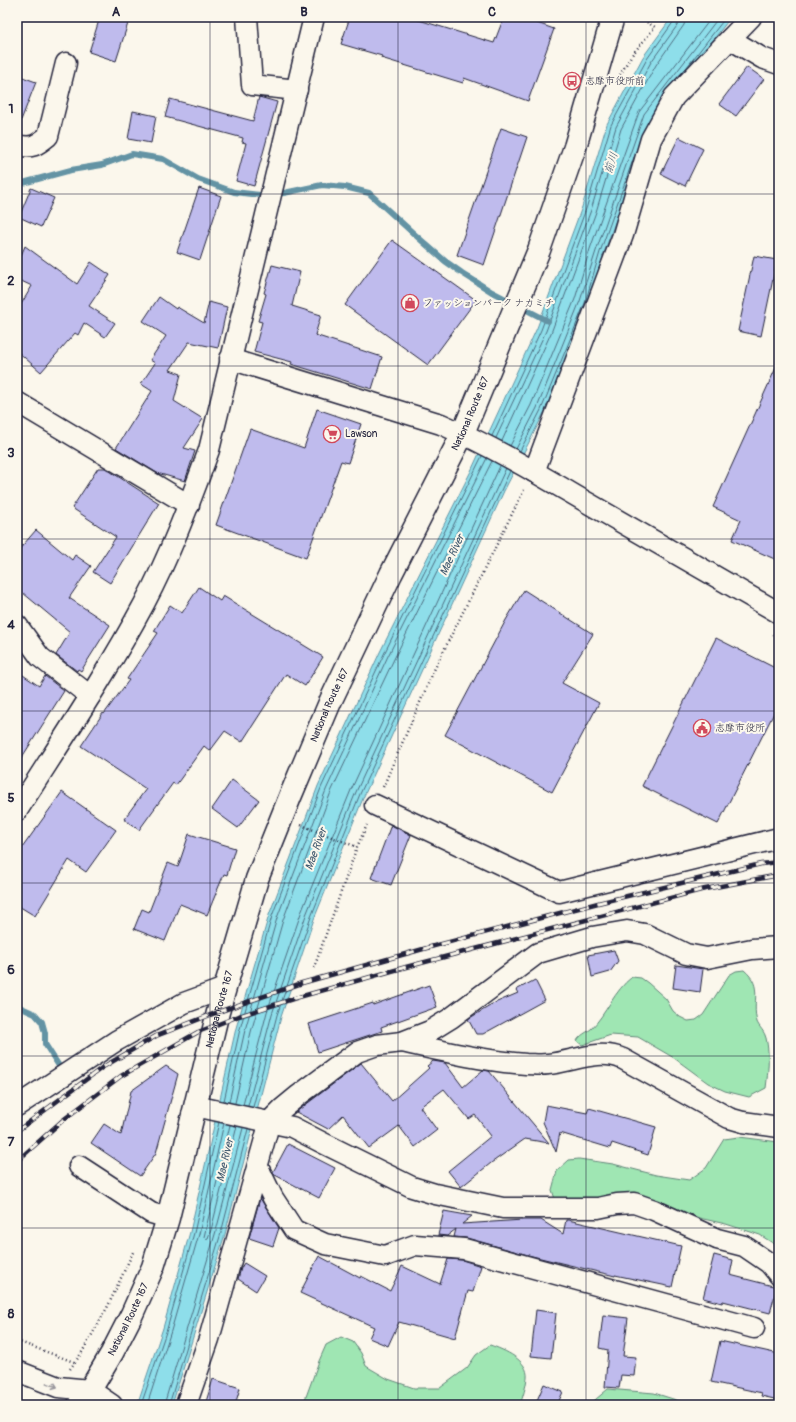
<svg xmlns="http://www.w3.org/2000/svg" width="796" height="1422" viewBox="0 0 796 1422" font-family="Pangolin,'Klee One',sans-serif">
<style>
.green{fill:#9fe6b3;stroke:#608477}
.water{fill:#8edeea;stroke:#6393a4}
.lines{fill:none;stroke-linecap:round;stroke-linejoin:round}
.shore{stroke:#4d6d81;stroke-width:1}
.stream{stroke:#6393a4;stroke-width:6}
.building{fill:#bfbbed;stroke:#22223b}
.minor-casing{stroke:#22223b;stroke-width:23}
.highway-casing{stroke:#22223b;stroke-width:25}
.path{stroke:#22223b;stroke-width:2.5;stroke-dasharray:1 3;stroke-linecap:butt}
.minor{stroke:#fbf7ec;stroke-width:20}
.highway{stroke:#fbf7ec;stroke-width:22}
.rail-casing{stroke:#22223b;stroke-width:4.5}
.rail{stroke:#fbf7ec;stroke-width:3;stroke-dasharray:9;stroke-linecap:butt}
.oneway{stroke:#99979c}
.grid{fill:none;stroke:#22223b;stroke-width:1;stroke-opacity:0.55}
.labels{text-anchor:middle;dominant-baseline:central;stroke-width:4;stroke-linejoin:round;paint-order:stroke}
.poi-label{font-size:10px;fill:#22223b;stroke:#fbf7ec;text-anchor:start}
.street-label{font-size:10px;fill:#22223b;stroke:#fbf7ec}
.water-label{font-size:11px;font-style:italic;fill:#425a70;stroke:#fbf7ec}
.neatline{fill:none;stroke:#22223b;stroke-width:1.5}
.grid-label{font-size:13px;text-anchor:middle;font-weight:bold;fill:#22223b}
</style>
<rect width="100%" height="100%" fill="#fbf7ec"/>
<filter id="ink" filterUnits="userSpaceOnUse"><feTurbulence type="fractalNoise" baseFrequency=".025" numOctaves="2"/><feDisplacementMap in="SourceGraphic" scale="8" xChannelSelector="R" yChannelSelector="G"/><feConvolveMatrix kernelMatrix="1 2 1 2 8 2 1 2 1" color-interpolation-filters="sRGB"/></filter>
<g filter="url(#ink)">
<g class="green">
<path d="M744 970C764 987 751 1000 757 1022 759 1027 765 1032 766 1038 770 1054 768 1072 766 1088L749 1097 725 1091 708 1083 674 1058 638 1037 611 1035 582 1045 577 1041C580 1035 586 1033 591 1029 607 1013 614 991 632 977L641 978 648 983 666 999 673 1011 680 1017 688 1021 696 1020 703 1015 729 975 736 971Z"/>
<polygon points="739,1137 779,1142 779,1247 760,1235 726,1224 699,1218 662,1202 644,1197 588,1201 555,1199 552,1190 557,1171 569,1160 579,1159 613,1164 656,1175 689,1180 706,1168 724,1139"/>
<path d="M341 1337 353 1342 361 1353 366 1366 388 1379 414 1388H440L467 1368 476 1355 490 1345C504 1350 529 1360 527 1378 526 1387 523 1396 520 1405H303L319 1361 326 1345Z"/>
<polygon points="608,1389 654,1393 692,1405 589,1405"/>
</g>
<polygon class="water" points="672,17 731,17 653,117 604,253 589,304 545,411 504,491 364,796 314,919 281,1017 225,1234 172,1405 137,1405 163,1328 190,1232 236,1028 269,915 318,786 380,652 471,471 537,328 582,207 607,124 643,57"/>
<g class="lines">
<g class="shore">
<polyline points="683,72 726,17"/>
<polyline points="492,436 541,330 586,209 611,125 647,59 674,21 675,17"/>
<polyline points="496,438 546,331 591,210 616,127 651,62 679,23 680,17"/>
<polyline points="502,441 551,333 596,212 621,129 656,65 684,25 686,17"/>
<polyline points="510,446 531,405 575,299 590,249 639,112 712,17"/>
<polyline points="516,449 537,408 580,301 596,251 644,114 719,17"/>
<polyline points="520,451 541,410 585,303 600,252 634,157"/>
<polyline points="224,1101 240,1029 272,916 321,788 384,654 482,456"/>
<polyline points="229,1102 245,1030 277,918 326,790 388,656 487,458"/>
<polyline points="235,1103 251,1032 283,920 331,792 394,659 492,461"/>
<polyline points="243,1105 267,1012 301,913 351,790 500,466"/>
<polyline points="248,1106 272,1014 306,915 356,792 506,468"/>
<polyline points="253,1107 277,1015 311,917 360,794 510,471"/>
<polyline points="230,1125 204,1237 206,1239 208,1238 211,1230 237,1126"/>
<polyline points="141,1405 167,1329 194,1233 219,1122"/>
<polyline points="147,1405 171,1331 199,1234 224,1123"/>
<polyline points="164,1405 216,1231 243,1128"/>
<polyline points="169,1405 221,1233 248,1129"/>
</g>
<g class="stream">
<polyline points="17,186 23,183 71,170 102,165 132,154 163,159 198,179 234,192 260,195 284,193 322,185 345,187 369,193 413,233 445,261 462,273 492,292 548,321"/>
<polyline points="17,1006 35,1014 42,1022 45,1033 45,1044 59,1066"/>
</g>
</g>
<g class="building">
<polygon points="100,17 130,17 116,61 89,52"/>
<polygon points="350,17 409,17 494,43 504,17 520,17 554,29 528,101 464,78 463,83 381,58 382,56 341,44"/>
<polygon points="747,67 764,79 736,116 719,104"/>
<polygon points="17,75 36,82 18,128 17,128"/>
<polygon points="259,97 277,102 254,186 236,181 246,143 242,142 243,138 165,117 170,99 253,121"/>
<polygon points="133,111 156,116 151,143 128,139"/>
<polygon points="501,128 527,137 484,265 457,255"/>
<polygon points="679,137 703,149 685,186 661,174"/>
<polygon points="31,188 54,198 41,227 19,217"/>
<polygon points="199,188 221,196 200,260 177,252"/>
<polygon points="392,240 476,300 428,365 345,305"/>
<polygon points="25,246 77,284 91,262 110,275 89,306 115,323 105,337 84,323 78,335 75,333 41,372 17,351 17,311 32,286 17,279 17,265"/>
<polygon points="754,256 777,260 761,336 738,331"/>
<polygon points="272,265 300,272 292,306 321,315 315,335 382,357 372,389 291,364 292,362 254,352 262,322 258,321 266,294 264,293"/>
<polygon points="159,297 176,309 177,307 204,323 209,302 227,307 218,348 189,342 170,370 181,374 174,401 203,419 184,448 195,451 185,481 157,473 116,448 152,391 141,384 155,363 150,360 166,336 143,321"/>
<polygon points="779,361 779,561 732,540 741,520 713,507"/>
<polygon points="317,409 361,424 348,463 341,461 306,558 216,525 250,429 304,448"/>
<polygon points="98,468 105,468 159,503 110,583 93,572 116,537 72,508"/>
<polygon points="36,530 72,560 75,555 91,566 69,598 110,625 81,671 78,669 77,671 56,655 70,632 17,588 17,552"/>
<polygon points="199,587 220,601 223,596 323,657 305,686 286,674 242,742 225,731 210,751 204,746 176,785 173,783 139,830 124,819 146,789 81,746 103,713 104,714 129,680 127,679 158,633 154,631 170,605 182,613"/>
<polygon points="524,590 593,634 562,683 599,703 552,792 445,735 506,620"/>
<polygon points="716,638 779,670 779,703 718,824 642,786"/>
<polygon points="17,671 39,686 45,676 64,691 17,765"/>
<polygon points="232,780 259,800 238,828 212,809"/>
<polygon points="62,792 116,830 86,872 69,860 35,916 17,905 17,855"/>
<polygon points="391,825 411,835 391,885 371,878"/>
<polygon points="189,834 235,848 227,875 224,874 207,915 180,904 165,941 134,929 142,909 149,912 168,863 178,867"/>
<polygon points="614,950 618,961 610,972 592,977 588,955"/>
<polygon points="676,965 703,969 700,992 673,988"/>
<polygon points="535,980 545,1000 483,1034 476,1034 468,1019 490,1006 490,1005 518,993 516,990"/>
<polygon points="429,985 437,1007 381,1027 382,1031 318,1052 309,1024 373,1003 373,1005"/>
<polygon points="433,1061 445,1063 463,1087 483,1070 489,1071 549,1143 525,1139 491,1163 461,1187 448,1171 491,1136 475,1115 469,1119 444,1089 420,1107 437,1130 415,1147 399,1126 369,1148 343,1115 328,1129 296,1112 361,1063 392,1101 429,1068 427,1066"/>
<polygon points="166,1066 178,1074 156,1153 140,1176 91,1143 104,1124 121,1135 131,1091"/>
<polygon points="546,1105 587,1113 589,1108 656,1127 648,1155 612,1143 610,1148 560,1133 556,1152 543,1122"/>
<polygon points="288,1144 335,1168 319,1198 275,1175 273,1172"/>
<polygon points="260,1198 279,1228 273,1246 249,1238"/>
<polygon points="444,1211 472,1216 462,1224 523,1220 541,1220 563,1234 566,1220 568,1220 681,1246 672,1287 615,1275 615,1276 528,1255 467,1238 454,1237 456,1229 447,1236 438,1235"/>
<polygon points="714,1255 733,1260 730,1275 777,1287 770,1313 723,1301 722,1303 703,1298"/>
<polygon points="319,1256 360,1278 361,1276 390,1291 402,1266 440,1284 448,1259 462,1260 481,1266 473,1292 468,1291 455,1338 399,1322 388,1346 369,1338 374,1327 300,1293"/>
<polygon points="244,1263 265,1276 256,1291 238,1279 241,1268"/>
<polygon points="536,1310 556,1313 551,1358 531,1356"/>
<polygon points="603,1315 628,1318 623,1356 636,1357 634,1376 621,1375 619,1388 605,1387 608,1350 599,1348"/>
<polygon points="720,1341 779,1354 779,1400 761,1396 762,1393 711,1382"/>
<polygon points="213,1379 240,1388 235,1405 205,1405"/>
<polygon points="544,1384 563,1392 557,1405 535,1405"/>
</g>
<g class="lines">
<defs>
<g id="minor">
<polyline points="247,17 252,85 297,90"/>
<polyline points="730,39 762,58 779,64"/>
<path d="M17 145C32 149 37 145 48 136L66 63"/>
<path d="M230 359 441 424C492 446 540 475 588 503 651 539 715 576 779 613"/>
<polyline points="17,402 189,505"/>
<polyline points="534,472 623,235 651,139 674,97 751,17"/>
<polyline points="17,625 40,657 90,696"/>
<polyline points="375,805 559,892 779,838"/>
<path d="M17 811C60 743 106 675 144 604 170 555 190 502 209 450L314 17"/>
<path d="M402 1042C442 1051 484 1061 526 1064 533 1064 541 1065 548 1064 573 1062 598 1048 623 1059L729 1118 743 1122 779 1127"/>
<polyline points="17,1106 116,1041 184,1003 225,988"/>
<polyline points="195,1106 292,1127 323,1143 412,1187 435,1194 503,1208 598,1208 617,1204 634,1203 654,1210 717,1239 744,1246 769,1263 779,1275"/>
<polyline points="79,1166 151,1213 168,1218"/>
<polyline points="258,1167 273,1198 294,1230 325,1244 385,1256 415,1245 464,1249 754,1328"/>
<polyline points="17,1371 58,1387 90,1390 112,1405"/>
<polyline points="186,1405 209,1339 270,1121 282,1109 299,1095 357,1052 377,1045 402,1042 430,1031 451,1018 538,953 592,937 627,931 645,934 686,954 707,958 752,949 779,947"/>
</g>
<g id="highway">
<path id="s1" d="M79 1405 90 1390 112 1353 132 1314 153 1267 168 1218 218 1012 257 879 290 797 331 700 391 574 463 433 539 250 575 147 613 17"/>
</g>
</defs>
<use href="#minor" class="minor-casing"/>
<use href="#highway" class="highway-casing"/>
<g class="path">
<polyline points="620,75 631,56 655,27 638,17"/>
<polyline points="773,634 779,637"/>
<polyline points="383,787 435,668 524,490"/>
<polyline points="301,825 357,847"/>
<polyline points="314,968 357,847 367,825"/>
<polyline points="17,1341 74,1362"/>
<polyline points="70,1369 81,1354 107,1308 134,1250"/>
</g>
<use href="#minor" class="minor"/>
<use href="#highway" class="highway"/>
<defs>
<g id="rail">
<polyline points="17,1131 103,1067 156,1036 218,1012 302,983 434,946 598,903 761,864 779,862"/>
<polyline points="17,1161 63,1120 121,1076 198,1032 239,1016 299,997 406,967 705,889 779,875"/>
</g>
</defs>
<use href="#rail" class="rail-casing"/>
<use href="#rail" class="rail"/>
</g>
<defs><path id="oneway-shaft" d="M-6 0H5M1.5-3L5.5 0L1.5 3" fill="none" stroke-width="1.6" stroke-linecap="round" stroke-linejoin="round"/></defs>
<use class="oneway" href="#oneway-shaft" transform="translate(52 1385) rotate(20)"/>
</g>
<path class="grid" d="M210 17V1405M398 17V1405M586 17V1405M17 194H779M17 366H779M17 539H779M17 711H779M17 883H779M17 1056H779M17 1228H779"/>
<defs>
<symbol id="bus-ring" viewBox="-11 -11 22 22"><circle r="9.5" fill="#fbf7ec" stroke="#d1495b" stroke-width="1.5"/><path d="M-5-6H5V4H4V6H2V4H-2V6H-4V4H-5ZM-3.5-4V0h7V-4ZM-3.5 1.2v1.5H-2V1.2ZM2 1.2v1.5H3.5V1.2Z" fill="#d1495b"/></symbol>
<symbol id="shop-ring" viewBox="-11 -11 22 22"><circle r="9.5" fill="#fbf7ec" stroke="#d1495b" stroke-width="1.5"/><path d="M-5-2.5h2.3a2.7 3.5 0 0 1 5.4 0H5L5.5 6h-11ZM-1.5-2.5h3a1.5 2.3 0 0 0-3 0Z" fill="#d1495b"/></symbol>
<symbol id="supermarket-ring" viewBox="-11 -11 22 22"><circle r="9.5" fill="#fbf7ec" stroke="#d1495b" stroke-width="1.5"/><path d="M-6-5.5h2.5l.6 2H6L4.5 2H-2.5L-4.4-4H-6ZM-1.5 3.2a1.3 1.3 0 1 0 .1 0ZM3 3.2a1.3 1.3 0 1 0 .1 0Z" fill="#d1495b"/></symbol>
<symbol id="civic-ring" viewBox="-11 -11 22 22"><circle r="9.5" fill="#fbf7ec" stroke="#d1495b" stroke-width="1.5"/><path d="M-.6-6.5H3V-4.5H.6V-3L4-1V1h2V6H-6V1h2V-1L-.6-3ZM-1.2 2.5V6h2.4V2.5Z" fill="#d1495b"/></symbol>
</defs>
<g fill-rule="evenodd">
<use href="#bus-ring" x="562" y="71" width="20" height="20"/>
<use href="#shop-ring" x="400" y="293" width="20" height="20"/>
<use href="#supermarket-ring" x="322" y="424" width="20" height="20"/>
<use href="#civic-ring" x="692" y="718" width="20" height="20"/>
</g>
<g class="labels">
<g class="poi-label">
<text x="585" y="81">志摩市役所前</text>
<text x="423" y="303">ファッションパーク ナカミチ</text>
<text x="345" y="434">Lawson</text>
<text x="715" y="728">志摩市役所</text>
</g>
<g class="street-label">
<text stroke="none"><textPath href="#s1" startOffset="1071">National Route 167</textPath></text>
<text stroke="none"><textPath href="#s1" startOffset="747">National Route 167</textPath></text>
<text stroke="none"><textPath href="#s1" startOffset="423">National Route 167</textPath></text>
<text stroke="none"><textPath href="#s1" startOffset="99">National Route 167</textPath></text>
</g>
<g class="water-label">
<text transform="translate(611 163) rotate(-72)">前川</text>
<text transform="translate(452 555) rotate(-65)">Mae River</text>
<text transform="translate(316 849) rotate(-70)">Mae River</text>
<text transform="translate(225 1160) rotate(-77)">Mae River</text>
</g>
</g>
<rect width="796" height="1422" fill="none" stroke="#fbf7ec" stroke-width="44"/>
<rect x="22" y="22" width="752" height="1378" class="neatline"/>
<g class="grid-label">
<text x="116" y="16">A</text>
<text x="304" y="16">B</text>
<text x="492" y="16">C</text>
<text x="680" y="16">D</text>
<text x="11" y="113">1</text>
<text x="11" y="285">2</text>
<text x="11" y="457">3</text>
<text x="11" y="629">4</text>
<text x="11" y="802">5</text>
<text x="11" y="974">6</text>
<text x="11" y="1146">7</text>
<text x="11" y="1318">8</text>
</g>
</svg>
